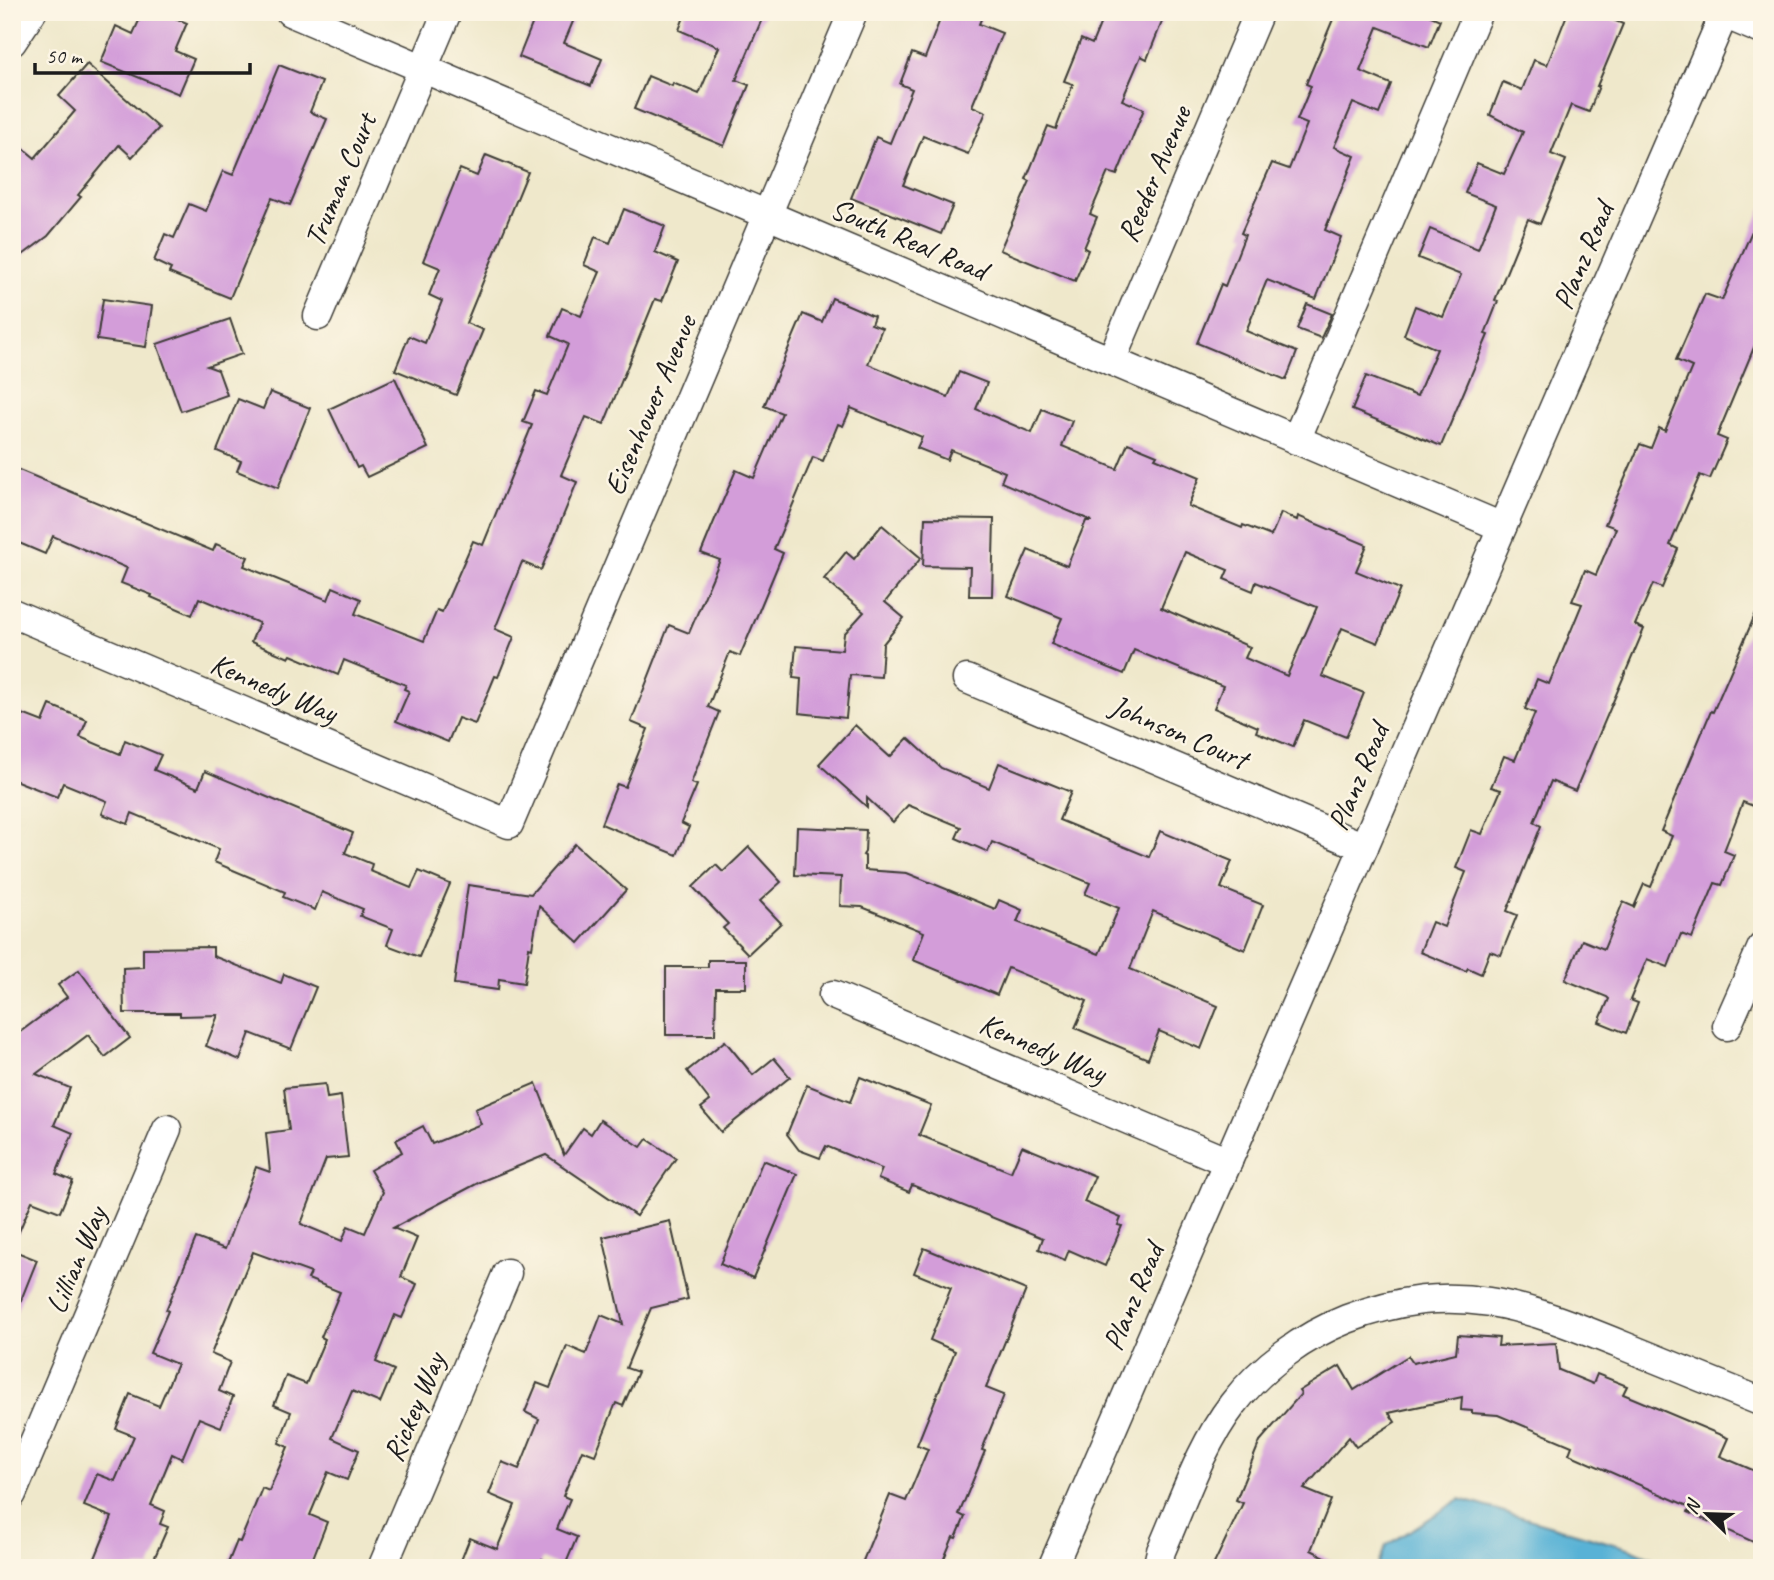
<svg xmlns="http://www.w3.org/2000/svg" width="1774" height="1580" viewBox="0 0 1774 1580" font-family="Caveat,sans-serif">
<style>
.water{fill:#59b2d6;stroke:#3a6779;stroke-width:2}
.building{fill:#d39dd9;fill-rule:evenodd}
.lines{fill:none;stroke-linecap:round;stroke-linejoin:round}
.minor-casing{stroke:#3c3b36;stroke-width:31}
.minor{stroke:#fff;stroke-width:28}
.labels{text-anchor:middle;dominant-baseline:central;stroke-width:5;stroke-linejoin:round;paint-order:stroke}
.street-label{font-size:30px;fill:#1c1c1c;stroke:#fcf5e5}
</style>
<rect width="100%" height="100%" fill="#fcf5e5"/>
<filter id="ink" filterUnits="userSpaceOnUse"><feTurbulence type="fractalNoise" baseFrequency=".0143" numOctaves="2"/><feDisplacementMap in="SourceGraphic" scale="14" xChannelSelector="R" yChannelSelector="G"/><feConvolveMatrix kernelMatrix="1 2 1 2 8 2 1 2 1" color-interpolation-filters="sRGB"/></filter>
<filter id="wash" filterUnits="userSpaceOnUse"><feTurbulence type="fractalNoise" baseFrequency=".00686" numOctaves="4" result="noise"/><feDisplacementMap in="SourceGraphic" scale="28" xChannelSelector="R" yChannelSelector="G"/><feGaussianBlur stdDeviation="1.57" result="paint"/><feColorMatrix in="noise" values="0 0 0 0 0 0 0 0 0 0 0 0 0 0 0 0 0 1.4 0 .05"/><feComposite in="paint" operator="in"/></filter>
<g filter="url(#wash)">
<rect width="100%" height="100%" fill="#efe8cb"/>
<polygon class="water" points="1460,1499 1631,1549 1676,1568 1376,1568 1386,1546"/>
<g id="blocks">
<g class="building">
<polygon points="143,12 161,12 187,23 175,51 194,59 179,94 101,62 116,26 133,34"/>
<polygon points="537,12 577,12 564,43 602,59 591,86 519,57"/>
<polygon points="686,12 765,12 736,80 749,85 724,146 634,109 648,76 672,86 673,83 699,94 719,47 679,30"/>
<polygon points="943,12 984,12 979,24 1002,33 972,106 986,112 968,154 923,136 903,185 953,205 941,234 851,198 876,137 890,143 912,89 900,84 912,53 925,58"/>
<polygon points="1105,12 1166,12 1147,59 1141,56 1122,100 1144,109 1117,175 1108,172 1090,214 1097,217 1084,248 1088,250 1075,281 1000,250 1030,181 1026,179 1048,126 1056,129 1073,84 1064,81 1081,39 1092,44"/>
<polygon points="1336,12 1422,12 1440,20 1429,47 1378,27 1360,71 1391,84 1379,114 1353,103 1334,147 1355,156 1325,230 1341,237 1316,299 1267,280 1246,331 1297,352 1286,380 1197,343 1221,284 1225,286 1245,235 1241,233 1272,163 1289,169 1307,124 1297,120 1311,86 1306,84"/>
<polygon points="1568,12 1594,12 1623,24 1597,86 1599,86 1589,112 1571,105 1551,154 1566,160 1540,224 1528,219 1495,300 1498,301 1485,334 1488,335 1441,446 1352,410 1366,376 1417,396 1437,349 1404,335 1415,306 1443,317 1461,275 1418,258 1430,229 1478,249 1496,205 1465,193 1477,163 1504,174 1523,132 1490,115 1503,82 1522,90 1534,60 1547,65"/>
<polygon points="87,64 159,128 132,157 119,145 78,195 81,197 48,236 12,263 12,139 35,158 75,111 59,96"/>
<polygon points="279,65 322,82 310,112 327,119 290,205 272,198 230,298 169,273 171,269 154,261 165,234 174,238 189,204 206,211 223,171 233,175"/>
<polygon points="486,155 528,172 466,323 483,330 456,395 395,370 409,336 425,343 442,301 429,295 440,268 423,261 460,169 477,176"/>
<polygon points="1762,208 1762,347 1755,345 1717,436 1727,440 1710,479 1700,475 1670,545 1678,549 1662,588 1653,584 1635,625 1644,629 1575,791 1551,781 1534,822 1541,826 1507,911 1517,915 1501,955 1490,951 1481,974 1468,968 1466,971 1420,952 1432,922 1444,927 1466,872 1456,868 1471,830 1482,834 1501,790 1491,787 1504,756 1515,760 1535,713 1525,709 1537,679 1549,684 1582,604 1572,601 1585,570 1596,575 1616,528 1605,524 1640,444 1651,448 1659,428 1665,431 1692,367 1676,360 1705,294 1722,300"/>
<polygon points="624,209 665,226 655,252 678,262 662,301 655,299 604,424 586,417 561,475 577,482 541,570 522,562 495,629 514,637 498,677 495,676 475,724 458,718 448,742 396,721 409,691 404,689 406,685 344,660 338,675 291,655 289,658 251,642 259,623 199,598 192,615 151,597 152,595 121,583 127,568 53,536 45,554 12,540 12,467 213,551 216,544 248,557 244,566 328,600 333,587 361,599 355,614 424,641 437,610 442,612 473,541 483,545 532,425 523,422 536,391 547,395 567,347 568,344 550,336 562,308 581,316 600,272 584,265 595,237 610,243"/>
<path d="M832 298 874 316 871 324 882 328 868 364 948 397 959 372 987 383 976 409 1032 433 1042 409 1072 421 1062 446 1117 469 1128 443 1157 455 1155 458 1200 477 1188 506 1242 528 1243 525 1271 536 1281 513 1297 520 1298 516 1367 545 1356 571 1400 589 1378 643 1342 628 1322 676 1364 693 1346 737 1304 720 1293 747 1256 732 1258 727 1214 708 1223 686 1134 650 1124 674 1051 644 1062 618 1008 596 1028 550 1067 566 1086 521H1092L1001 482 1005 472 951 450 947 460 917 448 922 437 851 408 843 426 838 424 823 461 813 457 774 549 783 553 756 618 740 656 730 652 708 707 719 712 691 783 697 785 681 823 689 827 677 855 601 824 617 784 625 787 648 729 631 722 669 625 689 633 720 560 701 553 713 524 736 470 754 478 782 413 764 406 803 314 822 322ZM1185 552 1228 570 1224 579 1253 591 1256 582 1317 607 1287 676 1245 658 1250 647 1161 608Z"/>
<polygon points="103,299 152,306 146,347 97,340"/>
<polygon points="1307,304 1332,314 1321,338 1297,329"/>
<polygon points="230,319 242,354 207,366 218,370 227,395 181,411 157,344"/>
<polygon points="395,378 428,448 367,477 361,466 357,468 329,409"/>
<polygon points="270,392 310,408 278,488 237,471 241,461 217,451 238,399 263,409"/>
<polygon points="925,518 994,519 992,596 969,596 970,567 923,566"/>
<polygon points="882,525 921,558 885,602 904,618 883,644 881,677 850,675 846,718 799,713 801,679 793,678 796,646 842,650 844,634 864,612 824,579 846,552 854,559"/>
<polygon points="1762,599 1762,792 1756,807 1743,802 1724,851 1734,855 1722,885 1715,883 1692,938 1681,934 1668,967 1647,959 1630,1000 1638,1003 1626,1033 1599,1022 1609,999 1607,997 1565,980 1582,940 1604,949 1623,902 1634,907 1644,884 1651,887 1672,836 1661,831 1711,711 1713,712"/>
<polygon points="50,705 87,720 80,737 120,754 125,740 161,755 154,770 198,788 205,771 353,833 345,853 372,864 370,871 411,888 419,871 450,884 419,957 387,945 393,929 360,916 363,909 322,892 315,910 283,897 285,892 214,862 219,849 132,813 128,824 102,814 107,801 63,783 57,797 12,779 12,731 20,713 43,722"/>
<polygon points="855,725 890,757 908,738 941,768 989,788 999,763 1071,792 1059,820 1149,857 1160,831 1232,861 1221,888 1263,905 1245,950 1153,911 1130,969 1218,1006 1201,1049 1159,1031 1148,1059 1075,1028 1087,1001 1008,968 997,995 913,960 924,932 862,907 840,906 841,877 795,875 797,827 866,830 865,852 863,855 865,856 865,870 907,873 995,909 999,900 1022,910 1017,922 1099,954 1119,908 1085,894 1090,883 992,842 988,852 956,838 961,827 908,805 893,822 867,798 867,807 819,764"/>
<polygon points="575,844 626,890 579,943 539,906 532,948 529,947 524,983 499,979 498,990 454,984 468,885 531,894"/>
<polygon points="749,847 781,882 760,901 781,923 748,954 723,928 728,924 693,887 716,865 723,872"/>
<polygon points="213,947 213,956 281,983 284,974 316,987 291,1049 250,1033 240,1060 206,1046 218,1015 180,1016 180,1013 124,1013 123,968 143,967 143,948"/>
<polygon points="708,960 746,960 746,988 716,988 715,1035 666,1035 666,967 708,967"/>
<polygon points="79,970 130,1038 105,1057 88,1035 36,1074 70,1088 54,1125 73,1133 56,1174 73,1181 60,1212 32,1201 12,1248 12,1038 67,997 58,985"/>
<polygon points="725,1041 753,1075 774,1058 790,1077 721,1132 701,1108 710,1101 687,1071"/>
<polygon points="860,1077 931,1105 919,1135 1011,1172 1022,1146 1095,1176 1084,1202 1121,1218 1118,1225 1122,1226 1105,1266 1069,1250 1065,1260 1039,1249 1043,1238 912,1185 909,1192 878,1179 882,1169 826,1146 820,1158 799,1150 787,1134 807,1085 850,1102"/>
<polygon points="536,1083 564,1155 583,1128 591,1134 600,1120 641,1147 647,1139 676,1158 636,1216 546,1155 482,1181 393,1228 417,1238 401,1277 417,1284 402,1318 395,1315 376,1362 394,1370 380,1403 352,1391 332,1438 359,1450 347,1480 328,1472 310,1515 327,1522 309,1568 226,1568 237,1541 240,1542 262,1488 269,1491 288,1447 279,1443 291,1412 274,1405 286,1376 306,1384 325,1339 321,1337 340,1292 308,1279 311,1273 253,1252 211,1354 230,1362 219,1391 233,1397 221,1427 199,1418 182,1459 172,1454 151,1505 165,1511 160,1524 168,1527 150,1568 91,1568 112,1517 84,1506 97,1474 115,1481 134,1436 116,1429 130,1394 159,1406 177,1364 150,1353 168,1311 166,1310 196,1238 225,1249 256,1167 270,1172 266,1133 289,1130 284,1088 325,1084 327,1098 341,1096 348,1157 326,1159 301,1224 342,1241 348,1226 365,1233 383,1192 370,1170 402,1152 396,1140 423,1126 432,1144 481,1124 475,1109"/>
<polygon points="763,1160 797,1174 753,1278 720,1264"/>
<polygon points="670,1221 688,1299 651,1308 626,1368 638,1372 623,1406 616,1403 595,1455 582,1450 563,1496 570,1499 557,1529 577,1537 564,1568 542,1559 539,1566 541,1568 458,1568 470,1538 497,1549 515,1505 489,1494 502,1462 519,1469 539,1419 525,1412 537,1383 550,1388 567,1346 586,1354 601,1315 623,1324 603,1237"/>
<polygon points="924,1248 1026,1290 986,1388 1004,1395 982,1450 985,1451 959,1514 965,1517 956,1538 953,1537 940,1568 860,1568 890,1495 906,1501 928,1449 917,1445 955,1351 930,1340 951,1288 914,1273"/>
<polygon points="12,1250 37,1260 13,1320 12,1320"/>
<polygon points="1458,1335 1499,1338 1498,1346 1556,1343 1559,1370 1593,1384 1597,1374 1627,1386 1623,1394 1728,1438 1720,1456 1762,1474 1762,1546 1688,1512 1690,1507 1569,1454 1572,1446 1498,1415 1472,1413 1472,1411 1461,1410 1462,1397 1389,1413 1395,1422 1356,1447 1349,1437 1304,1489 1331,1500 1311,1550 1347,1568 1212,1568 1243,1503 1236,1500 1260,1441 1301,1394 1299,1391 1340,1366 1354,1390 1408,1356 1413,1363 1456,1353"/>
</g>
</g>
</g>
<g filter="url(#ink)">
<use href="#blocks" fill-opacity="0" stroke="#3c3b36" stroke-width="2"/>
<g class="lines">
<defs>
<g id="minor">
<polyline points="290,12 1502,527"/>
<polyline points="1724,14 1762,30"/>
<polyline points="12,42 32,12"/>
<polyline points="318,316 447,12"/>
<polyline points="1111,361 1259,12"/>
<polyline points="1296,440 1478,12"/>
<polyline points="12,613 509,824 853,12"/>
<polyline points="967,679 1364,847"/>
<polyline points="833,995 1228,1162"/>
<polyline points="1727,1026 1762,947"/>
<polyline points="12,1494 167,1129"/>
<polyline points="382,1568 507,1273"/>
<polyline points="1052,1568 1725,12"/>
<path d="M1157 1568 1161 1551C1183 1501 1200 1447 1233 1404 1262 1366 1304 1336 1347 1319 1455 1278 1523 1305 1624 1346 1670 1365 1716 1383 1762 1402"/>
</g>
</defs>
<use href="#minor" class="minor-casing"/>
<use href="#minor" class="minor"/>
</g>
</g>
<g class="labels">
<g class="street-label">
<text transform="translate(1154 174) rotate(-67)">Reeder Avenue</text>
<text transform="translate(340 180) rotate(-67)">Truman Court</text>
<text transform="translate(909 239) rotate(23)">South Real Road</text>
<text transform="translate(1583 256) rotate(-67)">Planz Road</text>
<text transform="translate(650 405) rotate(-67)">Eisenhower Avenue</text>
<text transform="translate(274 688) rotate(23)">Kennedy Way</text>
<text transform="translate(1179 732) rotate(23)">Johnson Court</text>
<text transform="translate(1358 777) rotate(-67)">Planz Road</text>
<text transform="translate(1043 1048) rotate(23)">Kennedy Way</text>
<text transform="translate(76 1260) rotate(-67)">Lillian Way</text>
<text transform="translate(1133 1297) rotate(-67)">Planz Road</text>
<text transform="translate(414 1407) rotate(-67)">Rickey Way</text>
</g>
</g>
<rect width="1774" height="1580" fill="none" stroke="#fcf5e5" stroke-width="42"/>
<g transform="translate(1707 1514) rotate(293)" stroke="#fcf5e5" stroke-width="5" paint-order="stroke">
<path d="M0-5L12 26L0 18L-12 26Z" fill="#1c1c1c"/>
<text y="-10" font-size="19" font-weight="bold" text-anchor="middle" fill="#1c1c1c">N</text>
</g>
<path d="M35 63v10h215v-10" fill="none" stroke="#1c1c1c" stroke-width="3.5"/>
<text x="46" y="63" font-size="21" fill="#1c1c1c" stroke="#fcf5e5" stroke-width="5" paint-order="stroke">50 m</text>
</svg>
